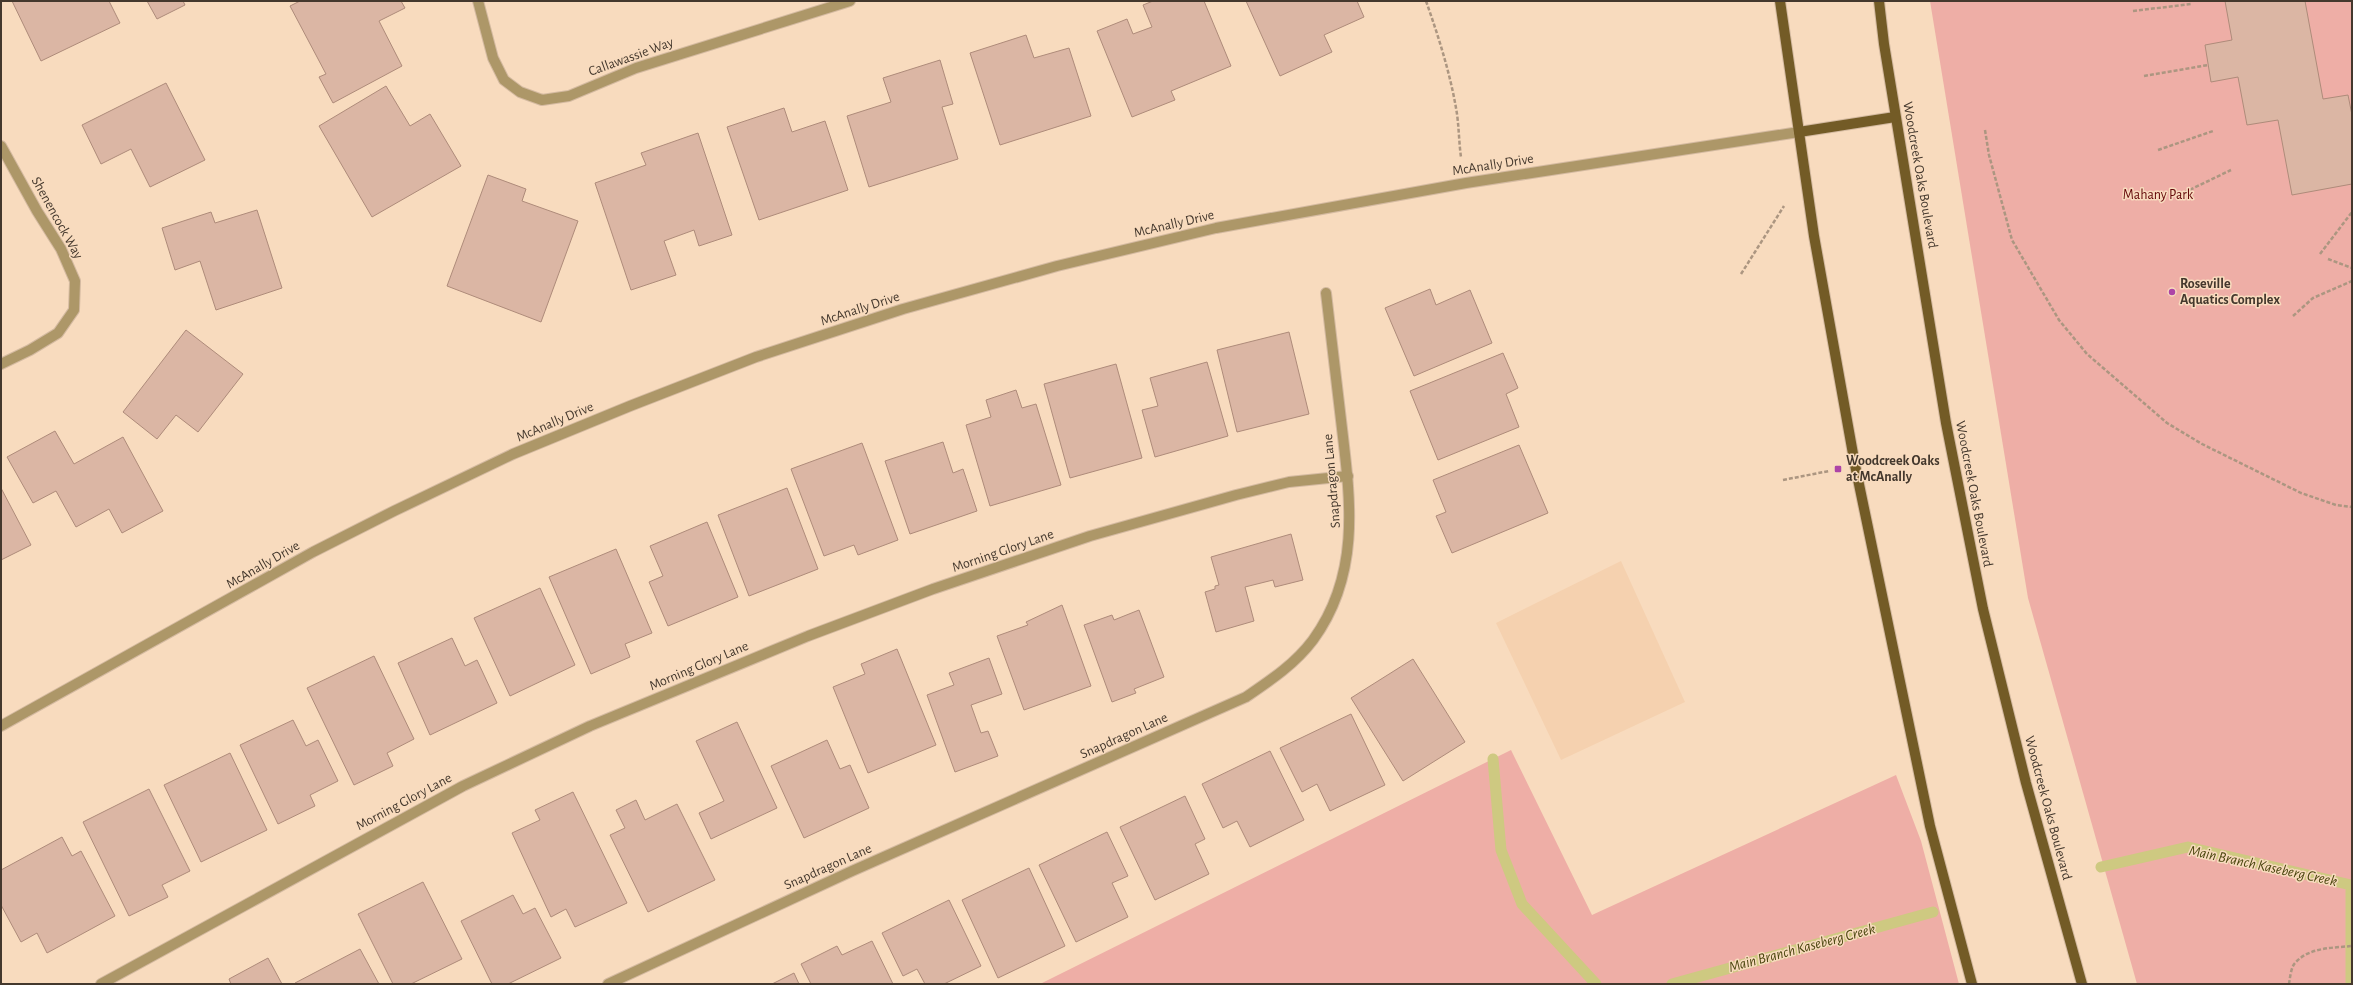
<svg xmlns="http://www.w3.org/2000/svg" width="2353" height="985" viewBox="0 0 2353 985" font-family="'Alegreya Sans',sans-serif">
<style>
.built{fill:#f5d1af}
.green{fill:#eeaea6}
.lines{fill:none;stroke-linecap:round;stroke-linejoin:round}
.stream{stroke:#cec981;stroke-width:11}
.building{fill:#dbb6a4;stroke:#ae8b7a}
.minor-casing{stroke:#d4baa1;stroke-width:12}
.major-casing{stroke:#d4baa1;stroke-width:12}
.path{stroke:#ac9681;stroke-width:2.5;stroke-dasharray:4 2;stroke-linecap:butt}
.minor{stroke:#ad9768;stroke-width:10}
.major{stroke:#735b26;stroke-width:10}
.poi-dot{fill:#ad44a7;stroke:#f8dbbe;stroke-width:1.5}
.labels{text-anchor:middle;dominant-baseline:central;stroke-width:3;stroke-linejoin:round;paint-order:stroke}
.street-label{font-size:14px;fill:#44382d;stroke:#f8dbbe}
.park-label{font-size:14px;fill:#620607;stroke:#f8dbbe}
.poi-label{font-size:14px;font-weight:bold;fill:#44382d;stroke:#f8dbbe;text-anchor:start}
.water-label{font-size:15px;font-style:italic;fill:#4c4710;stroke:#f8dbbe}
</style>
<rect width="100%" height="100%" fill="#f8dbbe"/>
<polygon class="built" points="1621,561 1685,702 1561,760 1496,623"/>
<g class="green">
<polygon points="1930,1 2352,1 2352,984 2137,984 2028,598"/>
<polygon points="1511,750 1592,915 1896,775 1921,841 1959,984 1040,984"/>
</g>
<g class="lines">
<g class="stream">
<polyline points="1493,759 1501,850 1522,904 1596,984"/>
<polyline points="2101,867 2188,847 2351,885 2351,984"/>
<polyline points="1672,984 1933,912"/>
</g>
</g>
<g class="building">
<polygon points="12,1 109,1 120,23 41,61"/>
<polygon points="147,1 183,1 185,5 157,19"/>
<polygon points="300,1 401,1 405,8 379,21 402,66 333,103 319,77 326,74 290,6"/>
<polygon points="1153,1 1204,1 1231,66 1171,91 1175,100 1132,117 1097,31 1127,19 1133,34 1152,27 1143,5"/>
<polygon points="1246,1 1357,1 1364,17 1324,35 1332,52 1280,76"/>
<polygon points="2225,1 2305,1 2323,99 2348,95 2352,115 2352,184 2292,195 2278,120 2247,125 2238,77 2211,82 2205,45 2232,40"/>
<polygon points="1026,35 1034,58 1069,48 1091,116 1000,145 970,53"/>
<polygon points="940,60 953,104 942,107 958,159 869,187 847,116 891,102 883,78"/>
<polygon points="166,83 205,160 150,187 131,149 101,164 82,125"/>
<polygon points="386,86 410,126 430,114 461,166 372,217 319,126"/>
<polygon points="784,108 792,132 825,121 848,190 759,220 727,127"/>
<polygon points="698,133 732,235 699,246 694,230 664,241 676,275 631,290 595,183 646,165 641,153"/>
<polygon points="488,175 526,189 522,201 578,221 541,322 447,286"/>
<polygon points="257,210 282,288 216,310 200,261 175,270 162,228 211,212 215,223"/>
<polygon points="1430,289 1436,305 1470,290 1492,343 1414,376 1385,308"/>
<polygon points="186,330 243,374 198,432 176,415 157,439 123,412"/>
<polygon points="1289,332 1309,414 1237,432 1217,350"/>
<polygon points="1503,353 1518,388 1506,394 1519,427 1438,460 1410,391"/>
<polygon points="1207,362 1228,436 1155,457 1142,410 1158,406 1150,378"/>
<polygon points="1116,364 1142,458 1070,478 1044,384"/>
<polygon points="1016,390 1022,408 1036,404 1061,485 990,506 966,425 991,417 986,400"/>
<polygon points="55,431 74,464 123,437 163,511 122,533 109,509 76,527 56,491 33,503 7,457"/>
<polygon points="943,442 953,473 963,469 977,511 910,534 885,461"/>
<polygon points="862,443 898,540 858,555 854,545 824,556 791,469"/>
<polygon points="1519,445 1548,513 1452,553 1436,516 1446,512 1433,480"/>
<polygon points="1,488 31,545 1,560"/>
<polygon points="787,488 818,569 749,596 718,515"/>
<polygon points="707,522 738,597 668,626 649,582 663,576 650,546"/>
<polygon points="1291,534 1303,580 1275,587 1273,580 1245,587 1254,621 1216,632 1205,592 1215,589 1215,586 1219,585 1211,557"/>
<polygon points="616,549 652,633 625,644 630,657 591,674 549,577"/>
<polygon points="540,588 575,665 510,696 474,618"/>
<polygon points="1062,605 1091,686 1024,710 997,636 1028,625 1026,622"/>
<polygon points="1139,610 1164,677 1134,689 1136,693 1112,702 1084,625 1112,615 1114,620"/>
<polygon points="452,638 465,666 477,660 497,703 430,735 398,663"/>
<polygon points="897,649 936,745 868,773 833,687 865,674 861,664"/>
<polygon points="374,656 414,739 387,753 393,766 354,785 307,688"/>
<polygon points="989,658 1002,694 971,705 981,733 988,731 998,756 955,772 927,695 954,685 949,673"/>
<polygon points="1413,659 1465,742 1403,781 1351,698"/>
<polygon points="1351,714 1385,785 1330,811 1317,784 1302,792 1280,748"/>
<polygon points="293,720 306,746 318,740 338,781 310,795 315,806 278,824 240,745"/>
<polygon points="737,722 777,808 711,839 699,813 724,801 696,741"/>
<polygon points="827,740 840,769 850,765 869,808 804,838 771,766"/>
<polygon points="1270,751 1304,820 1250,847 1237,821 1223,828 1202,784"/>
<polygon points="230,753 267,830 201,862 164,785"/>
<polygon points="149,789 190,871 162,885 168,897 129,916 83,822"/>
<polygon points="573,792 627,903 575,927 566,909 551,917 512,833 540,820 535,810"/>
<polygon points="1185,796 1205,839 1195,844 1209,874 1155,900 1120,827"/>
<polygon points="636,800 645,820 677,804 715,880 648,912 610,835 625,828 616,810"/>
<polygon points="1107,832 1128,876 1112,883 1128,917 1076,942 1039,865"/>
<polygon points="62,837 72,856 81,851 115,916 47,953 37,933 21,942 1,905 1,870"/>
<polygon points="1029,868 1065,946 998,978 962,900"/>
<polygon points="423,882 462,959 411,984 393,984 358,914"/>
<polygon points="513,895 523,914 535,908 561,958 508,984 492,984 461,921"/>
<polygon points="949,900 981,966 944,984 925,984 917,969 903,976 882,933"/>
<polygon points="872,941 893,984 811,984 801,964 837,946 842,955"/>
<polygon points="360,949 379,984 296,984 295,983"/>
<polygon points="268,958 282,984 231,984 229,979"/>
<polygon points="794,973 799,984 772,984"/>
</g>
<g class="lines">
<defs>
<g id="minor">
<polyline points="478,1 493,58 504,80 520,92 542,100 569,96 636,68 850,1"/>
<polyline points="1,146 37,211 61,249 75,281 74,310 58,333 30,350 1,364"/>
<polyline points="1,726 313,552 394,511 513,454 630,406 756,357 903,309 1057,266 1216,228 1466,183 1799,132"/>
<polyline points="101,984 463,786 590,726 808,636 933,589 1090,536 1236,495 1289,482 1348,476"/>
<path d="M608 984 852 871 1246 697C1271 680 1295 664 1313 640 1362 573 1350 497 1341 420 1336 378 1331 336 1326 293"/>
</g>
<g id="major">
<polyline points="1780,1 1814,236 1855,465 1930,826 1972,984"/>
<polyline points="1879,1 1884,44 1946,423 1983,609 2026,783 2082,984"/>
<polyline points="1799,132 1895,117"/>
</g>
</defs>
<use href="#minor" class="minor-casing"/>
<use href="#major" class="major-casing"/>
<g class="path">
<path d="M1426 1C1439 38 1451 76 1457 114 1459 129 1459 143 1461 157"/>
<polyline points="2133,11 2191,4"/>
<polyline points="2144,76 2208,65"/>
<polyline points="1985,130 1989,155 2012,240 2059,320 2087,354 2167,423 2202,444 2301,493 2336,505 2352,507"/>
<polyline points="2158,150 2213,131"/>
<polyline points="2179,195 2231,170"/>
<polyline points="2320,254 2352,212"/>
<polyline points="2328,259 2352,268"/>
<polyline points="1741,274 1784,206"/>
<polyline points="2293,316 2313,298 2352,281"/>
<polyline points="1783,480 1829,471"/>
<path d="M2289 984C2290 978 2291 967 2295 963 2309 947 2333 948 2352 946"/>
</g>
<use href="#minor" class="minor"/>
<use href="#major" class="major"/>
</g>
<g class="poi-dot">
<circle cx="2172" cy="292" r="4"/>
<rect x="1834" y="465" width="8" height="8" rx="2"/>
</g>
<g class="labels">
<g class="street-label">
<text transform="translate(631 57) rotate(-20)">Callawassie Way</text>
<text transform="translate(1493 165) rotate(-9)">McAnally Drive</text>
<text transform="translate(1920 175) rotate(80)">Woodcreek Oaks Boulevard</text>
<text transform="translate(57 218) rotate(61)">Shenencock Way</text>
<text transform="translate(1174 224) rotate(-13)">McAnally Drive</text>
<text transform="translate(860 309) rotate(-18)">McAnally Drive</text>
<text transform="translate(555 422) rotate(-23)">McAnally Drive</text>
<text transform="translate(1332 481) rotate(-95)">Snapdragon Lane</text>
<text transform="translate(1974 494) rotate(79)">Woodcreek Oaks Boulevard</text>
<text transform="translate(1003 551) rotate(-19)">Morning Glory Lane</text>
<text transform="translate(263 565) rotate(-30)">McAnally Drive</text>
<text transform="translate(699 666) rotate(-23)">Morning Glory Lane</text>
<text transform="translate(1124 736) rotate(-24)">Snapdragon Lane</text>
<text transform="translate(404 802) rotate(-28)">Morning Glory Lane</text>
<text transform="translate(2048 808) rotate(75)">Woodcreek Oaks Boulevard</text>
<text transform="translate(828 867) rotate(-24)">Snapdragon Lane</text>
</g>
<g class="park-label">
<text x="2158" y="195">Mahany Park</text>
</g>
<g class="poi-label">
<text x="2180" y="284">Roseville<tspan x="2180" dy="16">Aquatics Complex</tspan></text>
<text x="1846" y="461">Woodcreek Oaks<tspan x="1846" dy="16">at McAnally</tspan></text>
</g>
<g class="water-label">
<text transform="translate(2263 866) rotate(12)">Main Branch Kaseberg Creek</text>
<text transform="translate(1802 948) rotate(-15)">Main Branch Kaseberg Creek</text>
</g>
</g>
<rect width="2353" height="985" fill="none" stroke="#44382d" stroke-width="4"/>
</svg>
